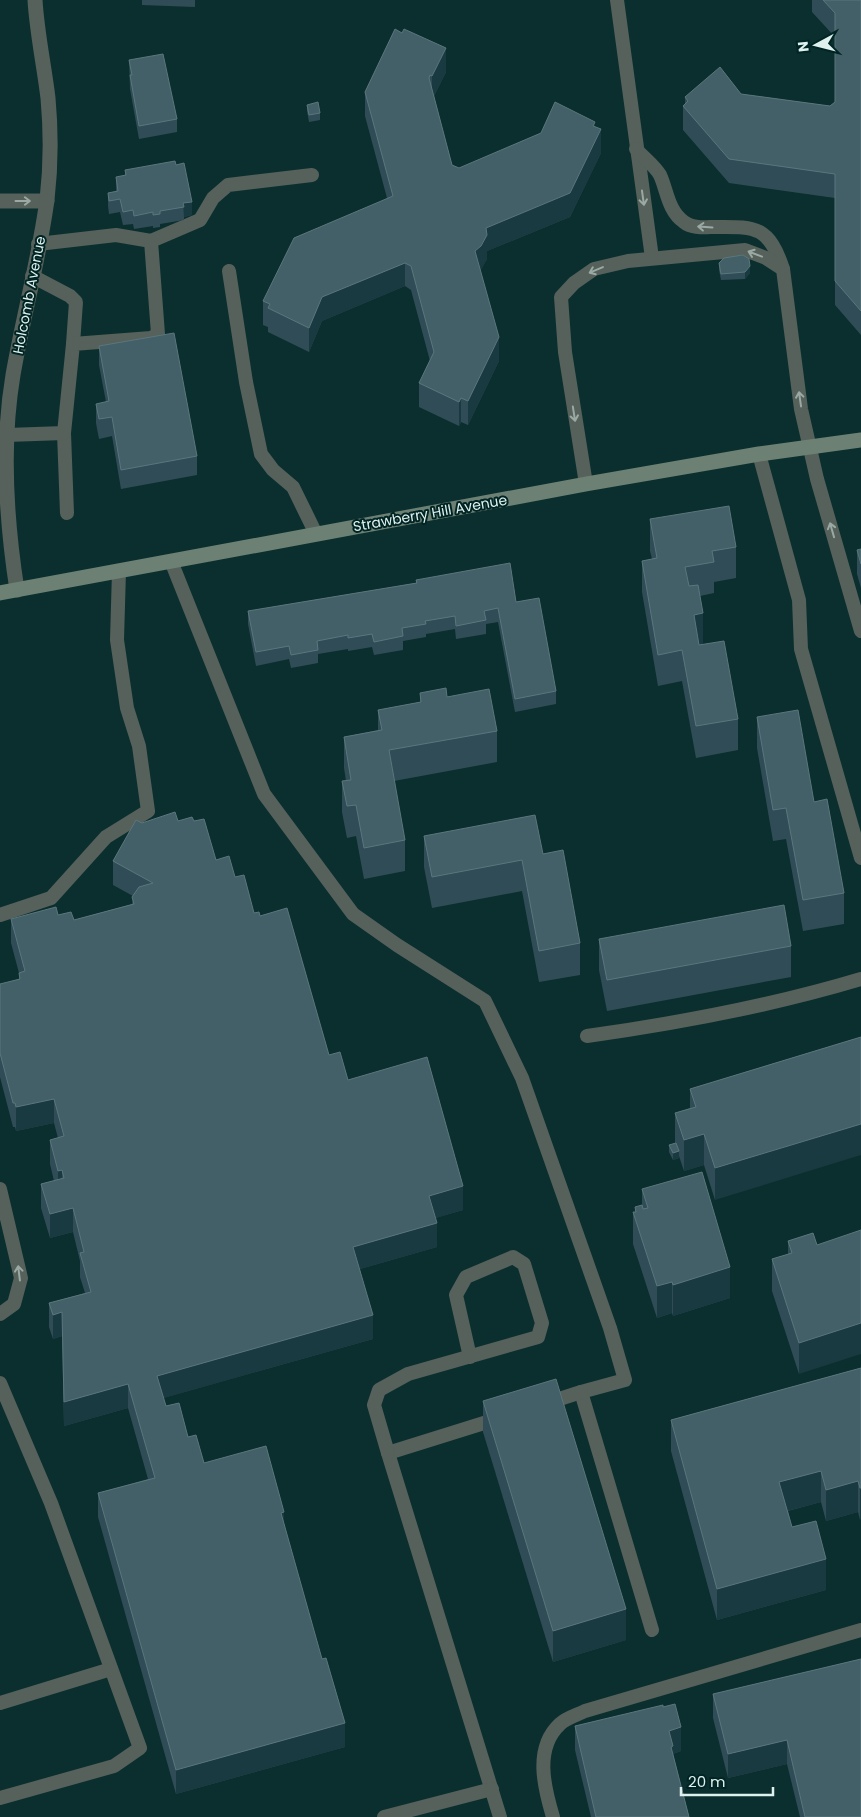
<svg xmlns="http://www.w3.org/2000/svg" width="861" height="1817" viewBox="0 0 861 1817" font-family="Poppins,sans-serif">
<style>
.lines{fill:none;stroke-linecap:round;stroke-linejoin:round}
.lane{stroke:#55615a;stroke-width:14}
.street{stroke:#55615a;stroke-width:15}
.secondary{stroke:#6d8074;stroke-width:15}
.wall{fill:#304d57}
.shaded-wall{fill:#193a40}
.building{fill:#435f68;stroke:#5b767d}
.oneway{stroke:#9aa9a4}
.labels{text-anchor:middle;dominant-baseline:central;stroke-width:4;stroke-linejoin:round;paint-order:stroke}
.street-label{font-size:14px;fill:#def1ef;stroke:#012524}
</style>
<rect width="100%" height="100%" fill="#0b2f2e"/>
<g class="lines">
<g class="lane">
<polyline points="617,0 652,258"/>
<path d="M636 149C643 157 655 166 660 175 667 190 668 211 684 222 690 227 702 228 710 227 753 227 768 223 783 269"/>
<polyline points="38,244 116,235 151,241"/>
<polyline points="229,271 246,382 261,454 273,470 293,487 316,534"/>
<polyline points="32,276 70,296 76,302 73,344"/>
<polyline points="64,433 67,513"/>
<polyline points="7,435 64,433 73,344 151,338 158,334 151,241 200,220 213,198 228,185 312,175"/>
<polyline points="759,454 799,600 801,649 861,858"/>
<polyline points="586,484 565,352 561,297 574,283 594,269 628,261 745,250 766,258 783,269 801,409 817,479 861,631"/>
<polyline points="171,561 264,794 353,914 397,945 485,1001 522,1078 610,1328 625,1380 581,1392 652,1630"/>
<polyline points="0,915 51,898 106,837 148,811 139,746 127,708 117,640 119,571"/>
<path d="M587 1036C680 1023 771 1006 861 979"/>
<polyline points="0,1189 21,1278 14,1304 0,1314"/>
<polyline points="0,1383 51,1503 140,1748 114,1766 0,1798"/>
<polyline points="544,1404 581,1392"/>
<polyline points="500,1418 388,1453 500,1817"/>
<polyline points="388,1453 374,1405 379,1390 408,1374 538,1337 542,1323 524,1264 513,1257 466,1277 456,1295 470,1357"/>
<polyline points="0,1703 111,1669"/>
<polyline points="384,1817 492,1789"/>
<path d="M553 1817C544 1787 534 1748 560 1724 566 1718 577 1715 585 1711L861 1630"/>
</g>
<g class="street">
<polyline points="0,201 47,201"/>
<path d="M17 590C6 519 1 446 13 375 23 317 39 259 47 200 51 166 51 131 48 98 44 65 37 33 35 0"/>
</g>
<polyline class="secondary" points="0,593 586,484 759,454 861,440"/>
</g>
<g class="wall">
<polygon points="142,0 195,0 195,7 142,5"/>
<polygon points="812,0 861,0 861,335 835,305 835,198 729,183 683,130 683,106 685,104 685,97 741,94 830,106 835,102 835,37 812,12"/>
<polygon points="395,29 446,72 434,96 452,165 459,168 595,127 601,153 570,217 487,251 487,259 480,271 499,361 468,425 461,422 459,426 419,407 419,383 430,361 411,290 405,286 322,321 309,352 268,332 268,327 263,325 263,301 387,198 365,116 365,92"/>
<polygon points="129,60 177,119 177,132 139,139 130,89"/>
<polygon points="307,105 320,113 320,120 309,122 307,111"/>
<polygon points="176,165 192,215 184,217 184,220 160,224 160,227 153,228 153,226 134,229 133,224 123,225 120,212 109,214 108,206 108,193 116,191 116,177 125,176 125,170"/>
<polygon points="719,263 750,273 745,279 721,280 719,270"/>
<polygon points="99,346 197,456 197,475 121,489 112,436 99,439 96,423 96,404 106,402 99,365"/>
<polygon points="650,519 736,547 736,578 714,582 714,593 700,596 703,644 699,645 738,719 738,750 696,758 682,681 658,686 642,592 642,561 652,559 650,551"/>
<polygon points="857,550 861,564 861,588 857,574"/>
<polygon points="416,580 516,602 556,691 556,704 515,712 498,622 486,624 486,634 456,639 455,629 426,634 426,637 403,641 403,650 374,655 372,647 348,651 348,649 318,654 318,663 291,668 289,659 256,666 248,624 248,611 416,583"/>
<polygon points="420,693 447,697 497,731 497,762 394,781 405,840 405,871 364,879 356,836 347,838 342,812 342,781 346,781 344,768 344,737 378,730 378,710 420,702"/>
<polygon points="757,717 814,802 844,893 844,924 803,931 786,839 773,841 757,748"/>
<polygon points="178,821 194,821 216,860 235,877 254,913 260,916 329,1055 348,1080 463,1210 435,1218 437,1247 360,1269 373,1339 163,1398 166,1406 188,1437 204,1463 284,1526 345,1747 176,1794 98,1517 98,1493 148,1479 128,1408 64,1426 62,1336 53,1339 49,1327 49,1303 85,1293 80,1277 80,1261 73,1232 50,1238 41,1208 41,1184 54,1181 50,1164 50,1140 58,1138 54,1123 16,1131 15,1127 13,1127 0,1077 0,984 19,979 19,973 11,943 11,919 58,915 74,920 132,904 133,896 113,885 113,861 142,823"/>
<polygon points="424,836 543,854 580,943 580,975 539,982 522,891 432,908 424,867"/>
<polygon points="599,939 791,946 791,977 607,1011 599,970"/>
<polygon points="861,1037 715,1200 704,1165 684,1171 679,1156 679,1158 673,1160 669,1152 669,1145 675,1143 675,1113 690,1108 690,1089"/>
<polygon points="642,1189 730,1298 673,1316 672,1313 657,1318 633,1244 633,1212 635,1212 635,1207 642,1206"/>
<polygon points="813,1233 799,1374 772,1291 772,1259 788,1254 788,1241"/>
<polygon points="861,1368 860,1520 858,1512 826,1521 821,1502 788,1511 792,1527 826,1590 717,1620 671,1451 671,1420"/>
<polygon points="483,1401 626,1640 553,1662 483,1432"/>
<polygon points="861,1659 861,1817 800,1817 787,1764 728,1778 713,1718 713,1694"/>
<polygon points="663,1707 681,1751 673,1754 689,1817 591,1817 575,1750 575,1726"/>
</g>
<g class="shaded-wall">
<polygon points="446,48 446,72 432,100 432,76"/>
<polygon points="595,122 595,140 601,129 601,153 570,217 487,251 487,259 481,270 475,275 475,251 486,228 593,126"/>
<polygon points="192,202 192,215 184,217 183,203"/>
<polygon points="405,263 405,286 322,321 309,352 309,328 322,297"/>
<polygon points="750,266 750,273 745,279 745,272"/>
<polygon points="499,337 499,361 468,425 468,401"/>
<polygon points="461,398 461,422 459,426 459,402"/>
<polygon points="703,613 703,644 694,646 694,615"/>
<polygon points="54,1099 54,1123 16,1131 16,1107"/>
<polygon points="861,1124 861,1155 715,1200 715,1168"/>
<polygon points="704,1134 704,1165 684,1171 684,1140"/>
<polygon points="679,1151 679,1158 673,1160 673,1153"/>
<polygon points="62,1170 62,1194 58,1195 58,1171"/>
<polygon points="463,1186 463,1210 429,1220 429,1196"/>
<polygon points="73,1208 73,1232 50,1238 50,1214"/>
<polygon points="437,1223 437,1247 353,1271 353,1247"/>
<polygon points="730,1267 730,1298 673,1316 673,1285"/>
<polygon points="672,1282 672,1313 657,1318 657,1286"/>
<polygon points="62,1312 62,1336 53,1339 53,1315"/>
<polygon points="373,1315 373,1339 157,1400 157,1376"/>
<polygon points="861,1323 861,1354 799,1374 799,1343"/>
<polygon points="128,1384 128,1408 64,1426 64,1402"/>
<polygon points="821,1471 821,1502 779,1513 779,1482"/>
<polygon points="858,1481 858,1512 826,1521 826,1490"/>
<polygon points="860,1488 861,1488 861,1519 860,1520"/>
<polygon points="284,1512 284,1536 281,1513"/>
<polygon points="826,1559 826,1590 717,1620 717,1589"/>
<polygon points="626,1609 626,1640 553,1662 553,1631"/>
<polygon points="345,1723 345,1747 176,1794 176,1770"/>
<polygon points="681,1727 681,1751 673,1754 673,1770 669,1731"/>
<polygon points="787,1740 787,1764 728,1778 728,1754"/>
</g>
<g class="building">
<polygon points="823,0 861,0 861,311 835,281 835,174 729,159 683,106 688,101 685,97 720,67 741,94 830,106 835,102 835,13"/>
<polygon points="395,29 402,33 404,29 446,48 432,76 430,75 429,78 452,165 459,168 541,133 555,102 595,122 593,126 601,129 570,193 486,228 487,235 481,246 475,251 499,337 468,401 461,398 459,402 419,383 434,352 411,266 405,263 322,297 309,328 268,308 270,304 263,301 294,238 393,196 365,92"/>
<polygon points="163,54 177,119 139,126 130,75 132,75 129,60"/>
<polygon points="318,102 320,113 309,115 307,105"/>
<polygon points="175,161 176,165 184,163 192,202 183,203 184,207 160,211 160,214 153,215 153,212 134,216 133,210 123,212 120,199 109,201 108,193 118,191 116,177 126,175 125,170"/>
<polygon points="743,255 749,259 750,266 745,272 721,274 719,263 724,258"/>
<polygon points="174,333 197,456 121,470 112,417 99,419 96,404 109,401 99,346"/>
<polygon points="729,506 736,547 712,551 714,562 685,567 689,586 698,585 703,613 694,615 699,645 724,641 738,719 696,726 682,650 658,655 642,561 657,558 650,519"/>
<polygon points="861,549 861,564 857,550"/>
<polygon points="510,563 516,602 539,598 556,691 515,699 498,608 484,611 486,620 456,626 455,616 425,621 426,624 402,628 403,636 374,642 372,634 348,638 348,635 317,641 318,650 291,655 289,646 256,652 248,611 417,583 416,580"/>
<polygon points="446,688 447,697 489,689 497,731 389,750 405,840 364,848 356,805 347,806 342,781 351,780 344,737 382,730 378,710 421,702 420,693"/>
<polygon points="798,710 814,802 827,799 844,893 803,900 786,808 773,810 757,717"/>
<polygon points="175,812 178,821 192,817 194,821 204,819 216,860 229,856 235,877 244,875 254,913 259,912 260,916 287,908 329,1055 340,1052 348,1080 427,1057 463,1186 429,1196 437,1223 353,1247 373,1315 157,1376 166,1406 179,1403 188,1437 196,1435 204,1463 266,1446 284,1512 281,1513 322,1659 326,1658 345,1723 176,1770 98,1493 155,1478 128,1384 64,1402 62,1312 53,1315 49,1303 91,1292 80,1253 84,1252 73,1208 50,1214 41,1184 64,1178 62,1170 58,1171 50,1140 64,1136 54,1099 16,1107 15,1103 13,1103 0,1053 0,984 20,979 19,973 25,971 11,919 56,907 58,915 71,912 74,920 134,904 132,897 139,887 153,883 113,861 136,820 142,823"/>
<polygon points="535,815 543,854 563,850 580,943 539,951 522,860 432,877 424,836"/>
<polygon points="784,905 791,946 607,980 599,939"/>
<polygon points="861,1037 861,1124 715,1168 704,1134 684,1140 675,1113 696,1107 690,1089"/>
<polygon points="676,1143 679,1151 673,1153 669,1145"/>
<polygon points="702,1172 730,1267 673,1285 672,1282 657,1286 633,1212 636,1212 635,1207 642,1205 643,1209 648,1208 642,1189"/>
<polygon points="861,1230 861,1323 799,1343 772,1259 792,1253 788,1241 813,1233 817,1245"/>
<polygon points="861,1368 861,1488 860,1488 858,1481 826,1490 821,1471 779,1482 792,1527 816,1521 826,1559 717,1589 671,1420"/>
<polygon points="556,1379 626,1609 553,1631 483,1401"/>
<polygon points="861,1659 861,1817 805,1817 787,1740 728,1754 713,1694"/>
<polygon points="675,1704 681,1727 669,1731 673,1746 671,1747 689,1817 596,1817 575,1726 663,1705 663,1707"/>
</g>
<defs><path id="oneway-shaft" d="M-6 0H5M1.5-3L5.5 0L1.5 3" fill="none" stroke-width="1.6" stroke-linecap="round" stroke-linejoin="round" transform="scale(1.25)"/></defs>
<g class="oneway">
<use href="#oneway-shaft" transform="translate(643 198) rotate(82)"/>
<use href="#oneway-shaft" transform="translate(23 201)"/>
<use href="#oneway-shaft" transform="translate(705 227) rotate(-176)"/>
<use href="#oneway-shaft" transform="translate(755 254) rotate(-159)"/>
<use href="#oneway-shaft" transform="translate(596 270) rotate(157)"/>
<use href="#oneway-shaft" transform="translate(800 399) rotate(-98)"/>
<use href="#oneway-shaft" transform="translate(574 414) rotate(81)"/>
<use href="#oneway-shaft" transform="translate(832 530) rotate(-106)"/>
<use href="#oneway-shaft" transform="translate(19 1273) rotate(-97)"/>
</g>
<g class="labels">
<g class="street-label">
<text transform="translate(29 295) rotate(-79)">Holcomb Avenue</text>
<text transform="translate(430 513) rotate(-10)">Strawberry Hill Avenue</text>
</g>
</g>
<g transform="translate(816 45) rotate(263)" stroke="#012524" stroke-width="4" paint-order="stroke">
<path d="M0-4L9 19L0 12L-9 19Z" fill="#def1ef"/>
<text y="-8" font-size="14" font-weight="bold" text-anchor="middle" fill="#def1ef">N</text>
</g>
<path d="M681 1787v8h92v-8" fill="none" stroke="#def1ef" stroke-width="2.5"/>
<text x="688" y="1787" font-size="15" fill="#def1ef" stroke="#012524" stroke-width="4" paint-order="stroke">20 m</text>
</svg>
